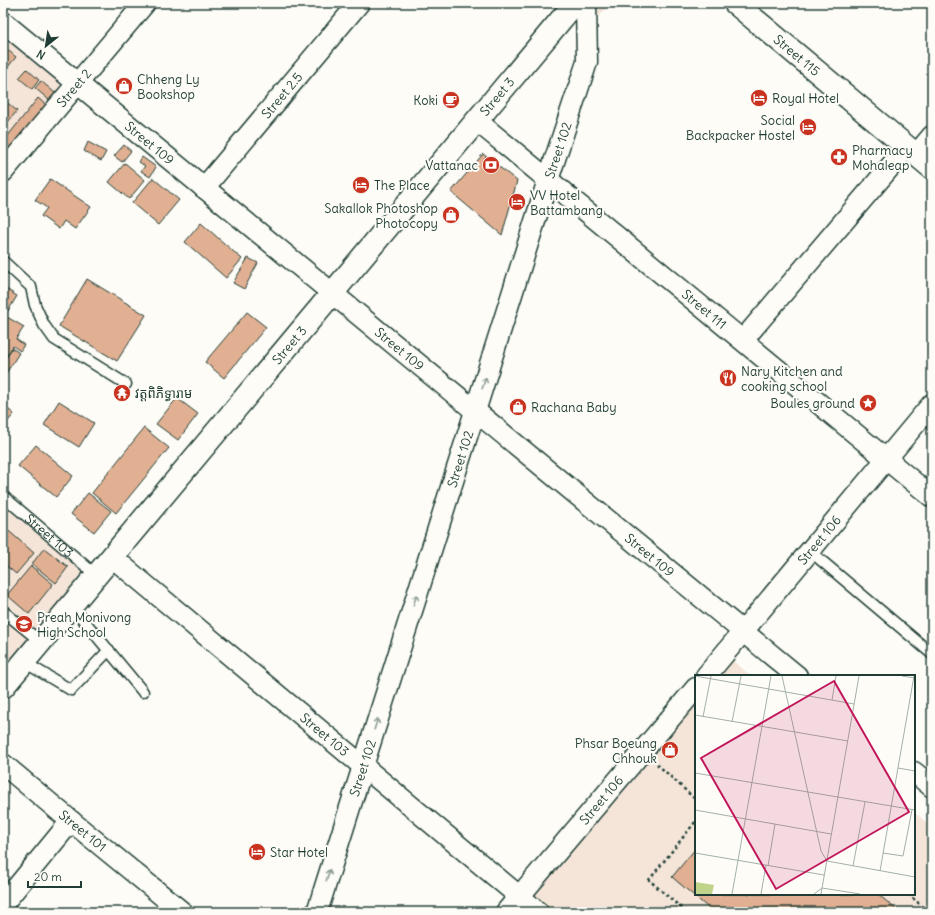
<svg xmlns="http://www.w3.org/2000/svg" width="935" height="915" viewBox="0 0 935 915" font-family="Delius,'Noto Sans Khmer',sans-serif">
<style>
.built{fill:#f5e5d9}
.building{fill:#e1b092;stroke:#1f3d34}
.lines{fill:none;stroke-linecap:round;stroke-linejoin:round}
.lane-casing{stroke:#1f3d34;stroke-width:13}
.street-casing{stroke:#1f3d34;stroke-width:23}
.secondary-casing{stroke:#1f3d34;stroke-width:25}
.path{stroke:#1f3d34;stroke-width:2.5;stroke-dasharray:3 3;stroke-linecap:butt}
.lane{stroke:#fdfcf7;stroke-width:10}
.street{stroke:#fdfcf7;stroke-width:20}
.secondary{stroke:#fdfcf7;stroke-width:22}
.oneway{stroke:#8e9c96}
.labels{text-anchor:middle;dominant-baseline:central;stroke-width:4;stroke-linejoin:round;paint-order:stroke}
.street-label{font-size:13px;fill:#1f3d34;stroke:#fdfcf7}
.poi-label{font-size:13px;fill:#1f3d34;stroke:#fdfcf7;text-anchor:start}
.inset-road{fill:none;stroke:#a4b0a9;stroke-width:1}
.view{fill:#c2185b;fill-opacity:0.15;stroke:#c2185b;stroke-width:2}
.inset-edge{fill:none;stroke:#1f3d34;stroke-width:2}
</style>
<rect width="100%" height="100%" fill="#fdfcf7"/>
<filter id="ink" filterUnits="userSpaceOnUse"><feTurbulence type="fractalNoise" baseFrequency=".025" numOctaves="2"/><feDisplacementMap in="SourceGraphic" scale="8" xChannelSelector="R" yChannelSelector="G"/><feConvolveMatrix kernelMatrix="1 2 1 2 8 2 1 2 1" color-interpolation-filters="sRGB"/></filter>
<g filter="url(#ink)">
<g class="built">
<polygon points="567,3 611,3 592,24"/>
<polygon points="3,34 68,88 3,166"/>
<polygon points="3,504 87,575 3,674"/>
<polygon points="725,654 751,676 707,676"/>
<polygon points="696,689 696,894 914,894 914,812 932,827 932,912 543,912 523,895"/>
</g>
<g class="building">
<polygon points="3,46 16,57 3,73"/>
<polygon points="27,69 39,80 32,89 19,78"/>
<polygon points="41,81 55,93 49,100 35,88"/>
<polygon points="38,98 46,105 3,160 3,142"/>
<polygon points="3,99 17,111 3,128"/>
<polygon points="88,142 106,152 101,161 84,151"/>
<polygon points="124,145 131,151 122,162 114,156"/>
<polygon points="483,154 517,181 502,235 451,192"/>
<polygon points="142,157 156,167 150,177 141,171 145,166 139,162"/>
<polygon points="125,163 145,180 129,199 109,182"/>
<polygon points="153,178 179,200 158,225 132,203"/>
<polygon points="50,179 91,207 75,229 64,221 59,229 41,216 47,208 35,200"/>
<polygon points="201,223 242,259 226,278 185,242"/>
<polygon points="248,258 258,263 244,289 233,283"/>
<polygon points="87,279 146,315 117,361 59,326"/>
<polygon points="3,287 17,296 3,319"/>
<polygon points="247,312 266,327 224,378 205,362"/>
<polygon points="7,317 24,327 16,339 24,345 20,351 13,346 3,361 3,323"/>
<polygon points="12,348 19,353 3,378 3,363"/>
<polygon points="177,398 198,414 178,440 156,424"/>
<polygon points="59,401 94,423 79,447 44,425"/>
<polygon points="3,405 14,414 3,427"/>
<polygon points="144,428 169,448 116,513 92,493"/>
<polygon points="36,445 73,476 56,497 18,466"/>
<polygon points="88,493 111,511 94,532 71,514"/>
<polygon points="3,526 34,553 16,574 3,563"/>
<polygon points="44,548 68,567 56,583 32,564"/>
<polygon points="31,566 53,584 29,614 7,595"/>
<polygon points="696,848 696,894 878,894 899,912 713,912 672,877"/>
</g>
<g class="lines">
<defs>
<g id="lane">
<polyline points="3,261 31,287 35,305 44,325 54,339 126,384"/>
<path id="s1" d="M3 496 96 575"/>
<polyline points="810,551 932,654"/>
<polyline points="71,605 143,692"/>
<polyline points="3,611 41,642"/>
<polyline points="24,662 71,690 109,650"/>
</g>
<g id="street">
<path id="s2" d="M3 22 797 676"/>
<path id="s3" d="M477 121 932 497"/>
<polyline points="916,155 932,136"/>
<path id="s4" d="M3 172 145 3"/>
<path id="s5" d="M204 188 359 3"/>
<polyline points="743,340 907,147"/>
<path id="s6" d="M112 557 538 912"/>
<path id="s7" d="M706 676 932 404"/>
<path id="s8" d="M3 764 71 821 182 912"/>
<polyline points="914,772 932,787"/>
<polyline points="3,904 71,821"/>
<path id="s9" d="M317 912 548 180 587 62 586 3"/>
<path id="s10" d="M506 912 696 688"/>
</g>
<g id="secondary">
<path id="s11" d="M735 3 932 168"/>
<path id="s12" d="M3 687 575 3"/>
</g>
</defs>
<use href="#lane" class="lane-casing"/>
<use href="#street" class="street-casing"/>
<use href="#secondary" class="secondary-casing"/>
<g class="path">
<polyline points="657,764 696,800"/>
<polyline points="908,894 929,912"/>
<polyline points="686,912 649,880 696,821"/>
</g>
<use href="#lane" class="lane"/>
<use href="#street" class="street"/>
<use href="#secondary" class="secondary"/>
</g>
<defs><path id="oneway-shaft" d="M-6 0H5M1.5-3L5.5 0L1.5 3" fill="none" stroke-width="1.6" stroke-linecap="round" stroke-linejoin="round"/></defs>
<g class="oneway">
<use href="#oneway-shaft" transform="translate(484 383) rotate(-72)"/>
<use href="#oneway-shaft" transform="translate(415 600) rotate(-72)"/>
<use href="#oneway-shaft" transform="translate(376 724) rotate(-72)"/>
<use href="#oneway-shaft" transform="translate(328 875) rotate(-73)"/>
</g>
</g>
<defs>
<symbol id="shop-disc" viewBox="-11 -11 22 22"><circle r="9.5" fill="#c8321e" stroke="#fdfcf7"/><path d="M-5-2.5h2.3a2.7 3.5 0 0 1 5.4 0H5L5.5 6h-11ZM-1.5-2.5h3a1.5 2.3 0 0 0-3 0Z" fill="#fff"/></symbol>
<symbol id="hotel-disc" viewBox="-11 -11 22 22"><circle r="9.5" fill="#c8321e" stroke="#fdfcf7"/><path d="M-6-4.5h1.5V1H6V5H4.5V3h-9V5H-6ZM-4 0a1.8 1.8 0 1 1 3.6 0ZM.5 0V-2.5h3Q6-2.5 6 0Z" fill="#fff"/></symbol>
<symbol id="cafe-disc" viewBox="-11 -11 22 22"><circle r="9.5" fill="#c8321e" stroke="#fdfcf7"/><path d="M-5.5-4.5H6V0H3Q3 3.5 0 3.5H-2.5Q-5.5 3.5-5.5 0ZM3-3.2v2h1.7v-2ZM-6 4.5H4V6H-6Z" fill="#fff"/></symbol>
<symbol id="pharmacy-disc" viewBox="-11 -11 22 22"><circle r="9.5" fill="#c8321e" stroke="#fdfcf7"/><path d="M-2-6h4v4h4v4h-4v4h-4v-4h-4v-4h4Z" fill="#fff"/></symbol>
<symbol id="bank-disc" viewBox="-11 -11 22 22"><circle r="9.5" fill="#c8321e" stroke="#fdfcf7"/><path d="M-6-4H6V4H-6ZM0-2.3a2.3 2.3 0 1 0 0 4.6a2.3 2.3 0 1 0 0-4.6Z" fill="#fff"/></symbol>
<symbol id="restaurant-disc" viewBox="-11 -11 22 22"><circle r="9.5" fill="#c8321e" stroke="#fdfcf7"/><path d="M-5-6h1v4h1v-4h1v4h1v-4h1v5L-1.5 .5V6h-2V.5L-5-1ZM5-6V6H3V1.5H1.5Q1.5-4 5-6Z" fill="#fff"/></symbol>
<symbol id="temple-disc" viewBox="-11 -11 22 22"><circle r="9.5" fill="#c8321e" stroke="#fdfcf7"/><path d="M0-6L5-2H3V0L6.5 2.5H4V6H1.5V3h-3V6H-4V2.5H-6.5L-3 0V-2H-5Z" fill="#fff"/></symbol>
<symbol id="sight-disc" viewBox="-11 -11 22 22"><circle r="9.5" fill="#c8321e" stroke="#fdfcf7"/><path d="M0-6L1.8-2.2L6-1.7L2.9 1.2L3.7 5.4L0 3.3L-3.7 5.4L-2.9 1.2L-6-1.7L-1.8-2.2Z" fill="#fff"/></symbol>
<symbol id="school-disc" viewBox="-11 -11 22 22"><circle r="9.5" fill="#c8321e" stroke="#fdfcf7"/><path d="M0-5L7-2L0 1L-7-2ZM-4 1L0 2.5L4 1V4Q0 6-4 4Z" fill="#fff"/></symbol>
</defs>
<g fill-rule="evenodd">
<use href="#shop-disc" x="114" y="76" width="20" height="20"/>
<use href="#hotel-disc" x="749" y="88" width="20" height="20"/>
<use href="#cafe-disc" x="441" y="90" width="20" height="20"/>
<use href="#hotel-disc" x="798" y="117" width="20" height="20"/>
<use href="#pharmacy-disc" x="829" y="147" width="20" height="20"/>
<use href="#bank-disc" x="481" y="155" width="20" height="20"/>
<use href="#hotel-disc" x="351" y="175" width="20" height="20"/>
<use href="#hotel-disc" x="507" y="192" width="20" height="20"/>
<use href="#shop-disc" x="441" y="205" width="20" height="20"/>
<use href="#restaurant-disc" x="718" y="368" width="20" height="20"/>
<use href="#temple-disc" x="112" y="383" width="20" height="20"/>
<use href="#sight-disc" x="858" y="393" width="20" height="20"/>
<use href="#shop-disc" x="508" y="397" width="20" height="20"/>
<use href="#school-disc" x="14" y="614" width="20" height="20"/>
<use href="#shop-disc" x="660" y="740" width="20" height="20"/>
<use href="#hotel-disc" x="247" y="842" width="20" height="20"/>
</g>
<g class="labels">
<g class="street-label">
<text stroke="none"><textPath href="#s11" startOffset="81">Street 115</textPath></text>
<text stroke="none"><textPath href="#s4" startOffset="110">Street 2</textPath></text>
<text stroke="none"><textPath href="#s5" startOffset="121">Street 2.5</textPath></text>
<text stroke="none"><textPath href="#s12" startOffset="770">Street 3</textPath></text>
<text stroke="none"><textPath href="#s2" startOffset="190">Street 109</textPath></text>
<text stroke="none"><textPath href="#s9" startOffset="799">Street 102</textPath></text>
<text stroke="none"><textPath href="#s3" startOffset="295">Street 111</textPath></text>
<text stroke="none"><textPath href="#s12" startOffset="446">Street 3</textPath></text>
<text stroke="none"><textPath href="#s2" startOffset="514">Street 109</textPath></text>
<text stroke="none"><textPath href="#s9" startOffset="475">Street 102</textPath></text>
<text stroke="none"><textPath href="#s1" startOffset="61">Street 103</textPath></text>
<text stroke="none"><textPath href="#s7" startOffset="177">Street 106</textPath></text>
<text stroke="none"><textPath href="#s2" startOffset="838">Street 109</textPath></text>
<text stroke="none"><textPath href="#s6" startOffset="277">Street 103</textPath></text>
<text stroke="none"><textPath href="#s9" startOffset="151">Street 102</textPath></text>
<text stroke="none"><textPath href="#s10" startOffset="147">Street 106</textPath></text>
<text stroke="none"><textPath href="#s8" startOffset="104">Street 101</textPath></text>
</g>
<g class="poi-label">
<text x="137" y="79">Chheng Ly<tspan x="137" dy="15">Bookshop</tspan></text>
<text x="772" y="98">Royal Hotel</text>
<text x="438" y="100" text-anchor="end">Koki</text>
<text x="795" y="120" text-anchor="end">Social<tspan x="795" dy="15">Backpacker Hostel</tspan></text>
<text x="852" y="150">Pharmacy<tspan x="852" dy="15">Mohaleap</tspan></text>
<text x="478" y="165" text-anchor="end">Vattanac</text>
<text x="374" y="185">The Place</text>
<text x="530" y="195">VV Hotel<tspan x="530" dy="15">Battambang</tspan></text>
<text x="438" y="208" text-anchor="end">Sakallok Photoshop<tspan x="438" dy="15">Photocopy</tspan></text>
<text x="741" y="371">Nary Kitchen and<tspan x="741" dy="15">cooking school</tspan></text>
<text x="135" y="393">វត្តពិភិទ្ធារាម</text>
<text x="855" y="403" text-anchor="end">Boules ground</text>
<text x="531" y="407">Rachana Baby</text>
<text x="37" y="617">Preah Monivong<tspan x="37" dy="15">High School</tspan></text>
<text x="657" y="743" text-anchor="end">Phsar Boeung<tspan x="657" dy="15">Chhouk</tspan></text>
<text x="270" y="852">Star Hotel</text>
</g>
</g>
<g transform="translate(695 675)">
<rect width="220" height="220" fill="#fdfcf7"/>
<path d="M0 207 19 210 17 219H0Z" fill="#bfd389"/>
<path class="inset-road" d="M0 1 159 29M87 1 126 176 132 186 220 202M207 1 220 3M137 25 141 1M0 40 153 66M8 42 16 1M37 47 46 1M203 93 220 96M0 98 220 135M0 135 136 159M0 178 129 200M188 178 208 181 217 135M73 191 80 149M158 191 170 127M185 196 219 1M37 219 76 1M66 219 71 190M119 219 127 213 165 219M126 219 164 1"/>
<path class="view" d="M139 6 214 137 81 214 6 83Z"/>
<rect width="220" height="220" class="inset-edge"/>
</g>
<rect width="935" height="915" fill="none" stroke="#fdfcf7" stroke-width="16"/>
<rect x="8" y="8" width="919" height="899" fill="none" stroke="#1f3d34" stroke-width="1.5" filter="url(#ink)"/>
<g transform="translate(46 46) rotate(210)" stroke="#fdfcf7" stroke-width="3" paint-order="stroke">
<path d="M0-3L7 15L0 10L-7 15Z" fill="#1f3d34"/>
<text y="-6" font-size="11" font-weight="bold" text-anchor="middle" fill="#1f3d34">N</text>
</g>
<path d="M28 881v6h53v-6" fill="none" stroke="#1f3d34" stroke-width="2"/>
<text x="34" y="881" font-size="12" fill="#1f3d34" stroke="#fdfcf7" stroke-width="3" paint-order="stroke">20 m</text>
</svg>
